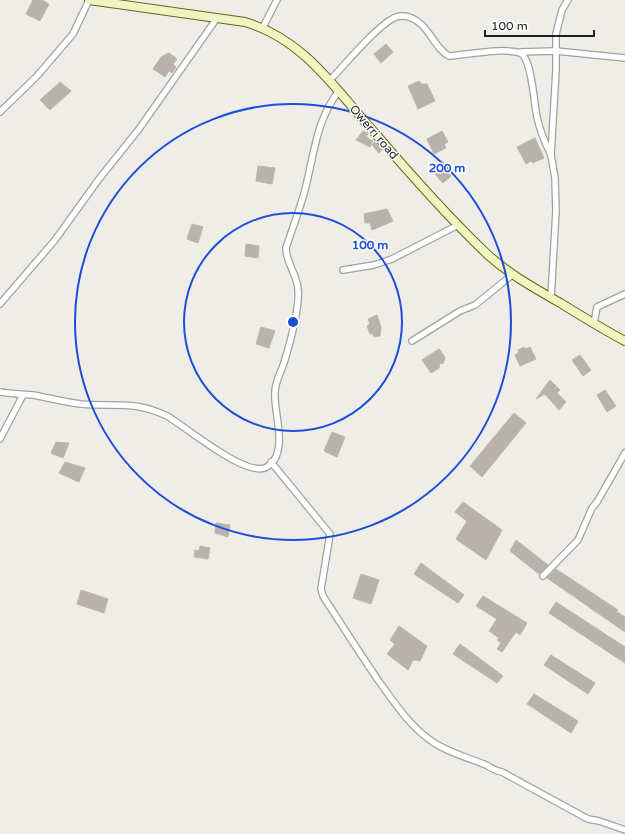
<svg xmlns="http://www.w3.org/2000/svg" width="625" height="834" viewBox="0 0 625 834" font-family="'Varela Round',sans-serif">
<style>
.building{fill:#b8b2ad;stroke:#bfb4ab}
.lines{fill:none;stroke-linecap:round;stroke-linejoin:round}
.street-casing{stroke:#a1a1a1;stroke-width:8}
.secondary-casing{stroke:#626c11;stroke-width:10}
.street{stroke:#fff;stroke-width:5.5}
.secondary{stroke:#f0f3c2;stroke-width:8}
.ring{fill:none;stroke:#1d4ed8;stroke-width:2}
.labels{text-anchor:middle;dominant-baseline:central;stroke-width:3;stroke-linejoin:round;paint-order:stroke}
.street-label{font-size:12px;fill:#202020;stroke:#fff}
.centre{fill:#1d4ed8;stroke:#fff;stroke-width:2}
.ring-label{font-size:12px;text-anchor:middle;font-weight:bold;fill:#1d4ed8;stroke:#fff;stroke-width:3;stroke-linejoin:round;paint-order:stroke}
</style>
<rect width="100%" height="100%" fill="#efede7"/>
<g class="building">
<polygon points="33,0 42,0 49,4 40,21 26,14"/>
<polygon points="386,44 393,52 381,63 374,54"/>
<polygon points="169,53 177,59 173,64 176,67 172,73 169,71 165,77 153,69 161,57"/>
<polygon points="419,81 421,84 427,84 435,101 418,109 408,86"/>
<polygon points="60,82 71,91 50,110 40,100"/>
<polygon points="363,131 368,134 366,137 373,141 370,147 356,140"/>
<polygon points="442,131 448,142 444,144 446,148 434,154 427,139"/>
<polygon points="535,138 544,158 533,163 531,161 526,164 517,147"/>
<polygon points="375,142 382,150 379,153 372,145"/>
<polygon points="258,166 275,168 272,184 256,181"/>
<polygon points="442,167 451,176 443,183 435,174"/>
<polygon points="387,209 393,221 372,230 370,223 365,223 364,214"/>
<polygon points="192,224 203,227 198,243 187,239"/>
<polygon points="246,244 259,246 258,258 245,256"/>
<polygon points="377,315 381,327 380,336 374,337 372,333 370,334 367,326 370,324 368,319"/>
<polygon points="261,327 275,331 269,348 256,344"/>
<polygon points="524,347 525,349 530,347 536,359 520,366 515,355 519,352 518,350"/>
<polygon points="439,349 445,357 443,364 440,363 439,368 431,373 422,360"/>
<polygon points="580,355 591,370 583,376 572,360"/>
<polygon points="550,380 560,390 557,393 566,402 559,410 545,394 536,399"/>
<polygon points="605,390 616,406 607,412 597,395"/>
<polygon points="514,413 526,423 482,477 470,466"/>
<polygon points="332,432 345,437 337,457 324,451"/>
<polygon points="56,442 69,443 63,458 51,453"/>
<polygon points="65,462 85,468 79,482 59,473"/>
<polygon points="463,502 502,530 486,560 456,539 467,521 455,512"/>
<polygon points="216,523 230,525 228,537 215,533"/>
<polygon points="516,540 548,565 539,574 510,551"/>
<polygon points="200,546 210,548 208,559 194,557 195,550 199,551"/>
<polygon points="421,563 464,595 458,603 414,574"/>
<polygon points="556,569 618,610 617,612 625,617 625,632 547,578"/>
<polygon points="361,574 379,580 371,604 353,598"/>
<polygon points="81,590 108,599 104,613 77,604"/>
<polygon points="483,596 527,623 520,635 516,632 502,652 497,649 501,643 497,640 499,638 489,631 497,619 476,606"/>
<polygon points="556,602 625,647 625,663 549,613"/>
<polygon points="399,626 427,646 420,661 413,660 408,670 387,654 395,644 390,640"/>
<polygon points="460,644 503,676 497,683 453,654"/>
<polygon points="551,655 595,683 588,694 544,665"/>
<polygon points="534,694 578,721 571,733 527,704"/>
</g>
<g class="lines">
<defs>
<g id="street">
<polyline points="263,27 277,0"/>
<polyline points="520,52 556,51 625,58"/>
<path d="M329 81C344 66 378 24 396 17 405 14 414 18 421 24 431 33 437 50 449 56 468 55 503 47 520 53 532 57 534 105 537 117 540 131 545 143 551 155"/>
<polyline points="0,112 37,76 73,34 89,0"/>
<polyline points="343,270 374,265 392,259 458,225"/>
<polyline points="551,298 556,211 555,178 551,155 556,70 556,34 562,10 568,0"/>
<polyline points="0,304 55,240 99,179 139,129 217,18"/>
<polyline points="594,323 597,307 625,294"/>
<polyline points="412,341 460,311 475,305 512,275"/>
<path d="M0 392C11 394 22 394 33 395 49 398 65 402 81 404 114 407 134 400 167 416 185 426 247 479 267 467 290 453 273 412 275 392 275 382 281 372 284 363 290 343 300 309 298 289 297 274 286 263 286 248 292 229 300 209 305 190 314 155 316 121 338 92"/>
<polyline points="0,439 23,395"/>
<path d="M271 462 330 534 321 589 323 596C341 624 359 652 378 680 394 702 408 724 430 740 446 752 467 757 486 765 492 768 495 771 502 772L588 819 599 821 625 830"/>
<polyline points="543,576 578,540 592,508 597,502 625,453"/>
</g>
<path id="secondary" d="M89 0 245 22C305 40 334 88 374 132 410 174 447 216 487 254 510 275 536 289 562 304 583 317 604 330 625 341"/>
</defs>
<use href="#street" class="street-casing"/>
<use href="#secondary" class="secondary-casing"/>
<use href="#street" class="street"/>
<use href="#secondary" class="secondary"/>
</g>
<g class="ring">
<circle cx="293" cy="322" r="109"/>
<circle cx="293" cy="322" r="218"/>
</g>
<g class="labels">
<g class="street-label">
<text transform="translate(374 132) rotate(49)">Owerri road</text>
</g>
</g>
<circle cx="293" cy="322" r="6" class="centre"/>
<g class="ring-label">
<text x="447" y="172">200 m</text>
<text x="370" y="249">100 m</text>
</g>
<path d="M485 30v6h109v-6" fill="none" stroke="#202020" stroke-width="2"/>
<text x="491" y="30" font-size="12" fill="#202020" stroke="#ffffff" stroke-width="3" paint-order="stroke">100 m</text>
</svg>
